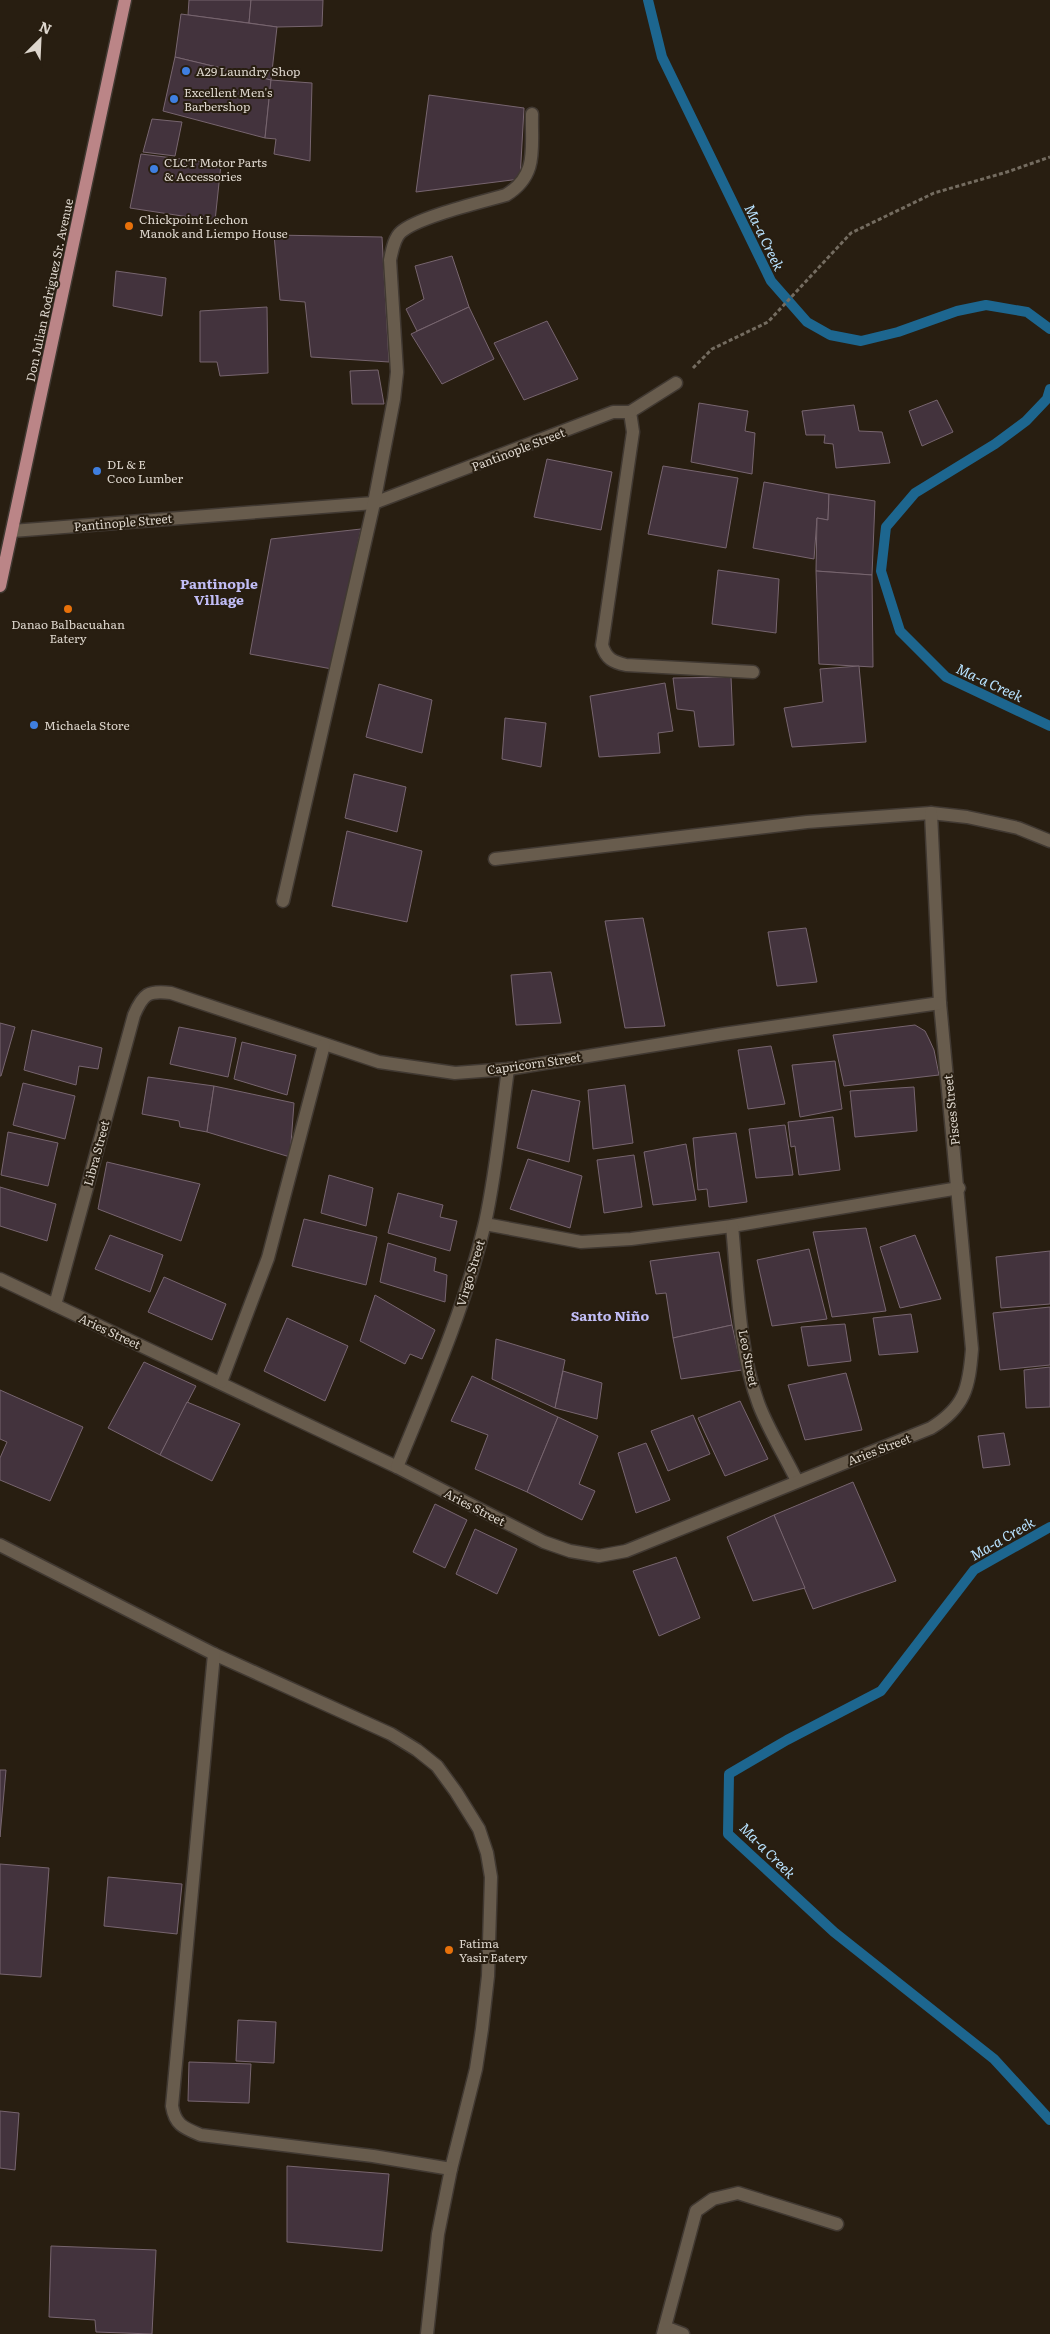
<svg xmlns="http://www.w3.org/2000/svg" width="1050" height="2334" viewBox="0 0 1050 2334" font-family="Literata,serif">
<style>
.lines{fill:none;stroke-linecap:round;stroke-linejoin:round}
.stream{stroke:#1d668f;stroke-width:10}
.building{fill:#43333d;stroke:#77656f}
.street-casing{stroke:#413932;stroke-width:15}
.primary-casing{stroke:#413932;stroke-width:15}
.path{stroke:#746c60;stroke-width:3;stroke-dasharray:4 2.5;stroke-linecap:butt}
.street{stroke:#685c4d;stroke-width:12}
.primary{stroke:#bb8587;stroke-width:12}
.shop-dot{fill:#3f7fe0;stroke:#281e11;stroke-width:2}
.food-dot{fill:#e8710a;stroke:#281e11;stroke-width:2}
.labels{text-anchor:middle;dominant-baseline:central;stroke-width:4;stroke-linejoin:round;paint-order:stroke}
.poi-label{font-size:12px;fill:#ddd6cd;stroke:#281e11;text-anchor:start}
.street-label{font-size:12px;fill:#ddd6cd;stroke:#281e11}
.water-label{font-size:14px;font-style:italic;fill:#b8e2ff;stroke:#281e11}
.neighbourhood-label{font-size:14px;font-weight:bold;fill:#c1bdf6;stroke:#281e11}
</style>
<rect width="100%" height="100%" fill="#281e11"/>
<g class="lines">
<g class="stream">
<polyline points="648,0 662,57 771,281 807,322 830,335 861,341 898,332 957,311 986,305 1027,312 1050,329"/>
<polyline points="1050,389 1047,399 1026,421 995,444 915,493 886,527 881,571 900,631 946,677 1050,726"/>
<polyline points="1050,1527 974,1570 881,1691 787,1740 729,1774 728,1834 834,1932 994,2059 1050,2120"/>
</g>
</g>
<g class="building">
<polygon points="189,0 251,0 249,23 188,15"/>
<polygon points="251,0 323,0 322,26 277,27 249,23"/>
<polygon points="181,14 277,27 271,80 175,57"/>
<polygon points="175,57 271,80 265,138 163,111"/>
<polygon points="271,80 312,83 310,161 274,154 276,139 265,138"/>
<polygon points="429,95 524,108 520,179 416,192"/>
<polygon points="152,119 182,122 175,156 143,152"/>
<polygon points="141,154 221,164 215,221 130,208"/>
<polygon points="274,235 382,237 389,362 311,357 305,302 280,300"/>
<polygon points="452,256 469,307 417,331 406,309 424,299 415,266"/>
<polygon points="116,271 166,278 162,316 113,306"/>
<polygon points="267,307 268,373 220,376 217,362 200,362 200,311"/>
<polygon points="469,307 494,359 442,384 411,334"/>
<polygon points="547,321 578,379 524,400 494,343"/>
<polygon points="378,370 384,404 352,404 350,371"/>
<polygon points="937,400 953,432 922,446 909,411"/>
<polygon points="699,403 748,411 745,431 755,433 752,474 691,462"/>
<polygon points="854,405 859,431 882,432 890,463 836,468 833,444 824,443 825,435 806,435 802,411"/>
<polygon points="547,459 612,472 601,530 534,517"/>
<polygon points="663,466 738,478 726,548 648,534"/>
<polygon points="764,482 829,494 828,520 817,518 814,559 753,548"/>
<polygon points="829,494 875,501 872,575 816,571 817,518 828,520"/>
<polygon points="361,529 332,669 250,654 271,539"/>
<polygon points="718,570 779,579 776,633 712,624"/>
<polygon points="816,571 872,575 873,667 819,664"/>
<polygon points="859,666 866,742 792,747 784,708 823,702 820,669"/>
<polygon points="731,677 734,745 699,747 694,711 677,709 673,678"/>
<polygon points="665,683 673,731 658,733 660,753 599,757 590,696"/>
<polygon points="379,684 432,700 422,753 366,737"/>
<polygon points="505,718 546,723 541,767 502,759"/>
<polygon points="354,774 406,787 397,832 345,818"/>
<polygon points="347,831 422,851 407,922 332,906"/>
<polygon points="643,918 665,1026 625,1028 605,921"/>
<polygon points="806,928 817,982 777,986 768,932"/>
<polygon points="551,972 561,1023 516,1025 511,975"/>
<polygon points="0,1023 15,1027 1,1076 0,1076"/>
<polygon points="915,1025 925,1031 929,1039 934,1050 939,1075 844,1086 833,1035"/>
<polygon points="179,1027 236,1038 228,1077 170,1064"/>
<polygon points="32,1030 102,1048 98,1069 79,1066 76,1085 24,1070"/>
<polygon points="242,1042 296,1055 287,1095 234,1079"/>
<polygon points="771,1046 785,1104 748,1109 738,1050"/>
<polygon points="835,1061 842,1109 800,1117 792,1065"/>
<polygon points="148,1077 214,1086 207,1132 180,1127 179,1121 142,1114"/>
<polygon points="23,1083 75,1096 65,1139 13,1125"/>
<polygon points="625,1085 633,1143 593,1149 588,1090"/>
<polygon points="214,1086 294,1103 290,1157 207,1132"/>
<polygon points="914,1087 917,1131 855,1137 850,1091"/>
<polygon points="532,1090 580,1101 569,1162 517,1148"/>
<polygon points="833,1117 840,1170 799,1175 795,1146 791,1147 788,1122"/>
<polygon points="785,1125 793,1175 756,1178 749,1129"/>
<polygon points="8,1132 58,1143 48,1186 1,1175"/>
<polygon points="736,1133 747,1202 709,1207 707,1189 698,1190 693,1138"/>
<polygon points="686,1144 696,1200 653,1205 644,1152"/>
<polygon points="634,1155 642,1207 604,1213 597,1160"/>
<polygon points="528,1159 582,1176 570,1228 510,1209"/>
<polygon points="107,1162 200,1184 181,1241 98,1209"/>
<polygon points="329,1175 373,1188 366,1226 321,1213"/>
<polygon points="0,1187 56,1204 47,1241 0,1226"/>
<polygon points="398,1193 443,1205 440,1217 457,1221 450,1251 388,1233"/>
<polygon points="304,1219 377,1237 366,1285 292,1266"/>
<polygon points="866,1228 886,1311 832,1317 813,1232"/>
<polygon points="110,1235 163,1255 150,1292 95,1269"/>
<polygon points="915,1235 941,1299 900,1308 880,1247"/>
<polygon points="388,1243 436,1258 434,1271 447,1275 445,1302 380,1282"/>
<polygon points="809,1249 827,1319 772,1326 757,1260"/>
<polygon points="1050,1251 1050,1304 1001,1308 996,1257"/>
<polygon points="719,1252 732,1325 673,1338 666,1293 656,1294 650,1261"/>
<polygon points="164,1277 226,1304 212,1340 148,1312"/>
<polygon points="375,1295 435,1330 422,1359 410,1354 405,1364 360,1341"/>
<polygon points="1050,1307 1050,1365 1000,1370 993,1313"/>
<polygon points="911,1314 918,1352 879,1355 873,1318"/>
<polygon points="287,1318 348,1346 325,1401 264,1371"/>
<polygon points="845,1324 851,1361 808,1366 801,1327"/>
<polygon points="732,1325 742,1370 681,1379 673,1338"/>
<polygon points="496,1339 565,1360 555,1408 492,1379"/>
<polygon points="144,1362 196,1386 160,1455 108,1428"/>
<polygon points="1050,1367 1050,1407 1026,1408 1024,1370"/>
<polygon points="563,1371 602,1383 597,1419 555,1408"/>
<polygon points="846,1373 862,1430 805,1440 788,1385"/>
<polygon points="472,1376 558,1417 527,1492 475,1469 488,1435 451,1421"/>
<polygon points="0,1390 83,1427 50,1501 0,1480 0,1458 7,1442 0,1439"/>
<polygon points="740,1401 768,1459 725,1476 698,1418"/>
<polygon points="187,1402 240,1424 212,1481 160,1455"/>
<polygon points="693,1415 710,1454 668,1471 651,1431"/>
<polygon points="558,1417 598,1436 579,1484 595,1491 582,1520 527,1492"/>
<polygon points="1004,1433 1010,1465 983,1468 978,1436"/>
<polygon points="646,1443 670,1500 636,1513 618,1453"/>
<polygon points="853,1482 896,1581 813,1609 774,1515"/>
<polygon points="435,1504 467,1520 445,1568 413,1552"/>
<polygon points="774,1515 805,1588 753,1601 727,1537"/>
<polygon points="475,1529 517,1549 497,1594 456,1574"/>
<polygon points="676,1557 700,1618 659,1636 633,1571"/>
<polygon points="0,1770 6,1770 0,1837"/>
<polygon points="0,1864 49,1868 41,1977 0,1974"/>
<polygon points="108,1877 182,1884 177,1934 104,1926"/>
<polygon points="238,2020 276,2022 274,2063 236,2061"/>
<polygon points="189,2062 251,2064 249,2103 188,2101"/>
<polygon points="0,2111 19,2113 15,2170 0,2168"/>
<polygon points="287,2166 389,2174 382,2251 287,2242"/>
<polygon points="51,2246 156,2250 152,2334 96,2332 95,2320 49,2317"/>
</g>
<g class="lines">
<defs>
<g id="street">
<path d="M630 412 633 432 602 645C606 659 613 662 626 665L753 672"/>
<polyline points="630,412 676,383"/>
<polyline points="12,531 374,503 613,412 630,412"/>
<polyline points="495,859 807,822 931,813 967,817 1018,828 1050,841"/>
<path d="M283 901 374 503 394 399 397 372 390 260C392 251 394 238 401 232 418 217 482 202 506 195 539 175 531 147 532 114"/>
<polyline points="485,1224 581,1242 631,1239 732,1226 959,1188"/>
<path d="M732 1226C738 1285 738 1349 759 1405 769 1431 785 1456 797 1481"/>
<path d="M0 1279 397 1467 544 1542 570 1551 599 1556 626 1551 931 1428C965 1407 969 1388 972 1349L940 1003 931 813"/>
<path d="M55 1305 134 1015C143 994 148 990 171 993L379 1062 455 1073 508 1069 723 1034 940 1003"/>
<polyline points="221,1382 268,1258 324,1045"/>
<path d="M397 1467C430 1387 465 1308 485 1223 496 1173 501 1120 508 1069"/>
<polyline points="0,1545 214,1654 391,1734 417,1750 437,1766 456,1792 479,1829 487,1853 491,1877 488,1976 482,2029 476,2069 451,2169 438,2234 427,2334"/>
<path d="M214 1654 172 2106C175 2125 184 2128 201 2135L373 2156 451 2169"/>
<polyline points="665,2327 683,2334"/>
<polyline points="663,2334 696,2211 713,2199 738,2193 837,2224"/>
</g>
<polyline id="primary" points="0,586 125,0"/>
</defs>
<use href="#street" class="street-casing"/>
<use href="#primary" class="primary-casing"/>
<polyline class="path" points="693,368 712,349 768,322 851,233 934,193 1007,172 1050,157"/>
<use href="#street" class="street"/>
<use href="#primary" class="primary"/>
</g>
<g class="shop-dot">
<circle cx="186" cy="71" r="5"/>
<circle cx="174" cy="99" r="5"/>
<circle cx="154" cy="169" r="5"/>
<circle cx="97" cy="471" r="5"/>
<circle cx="34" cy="725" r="5"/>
</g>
<g class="food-dot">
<circle cx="129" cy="226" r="5"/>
<circle cx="68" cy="609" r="5"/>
<circle cx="449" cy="1950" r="5"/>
</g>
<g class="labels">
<g class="poi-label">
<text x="196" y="71">A29 Laundry Shop</text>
<text x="184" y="92">Excellent Men's<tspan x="184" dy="14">Barbershop</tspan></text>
<text x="164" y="162">CLCT Motor Parts<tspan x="164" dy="14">&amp; Accessories</tspan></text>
<text x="139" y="219">Chickpoint Lechon<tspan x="139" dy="14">Manok and Liempo House</tspan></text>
<text x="107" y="464">DL &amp; E<tspan x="107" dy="14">Coco Lumber</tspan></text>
<text x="68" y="624" text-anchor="middle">Danao Balbacuahan<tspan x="68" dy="14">Eatery</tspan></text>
<text x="44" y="725">Michaela Store</text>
<text x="459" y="1943">Fatima<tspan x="459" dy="14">Yasir Eatery</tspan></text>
</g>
<g class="street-label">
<text transform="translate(49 290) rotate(-78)">Don Julian Rodriguez Sr. Avenue</text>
<text transform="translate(518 449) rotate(-21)">Pantinople Street</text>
<text transform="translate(123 522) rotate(-5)">Pantinople Street</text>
<text transform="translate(534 1063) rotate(-8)">Capricorn Street</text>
<text transform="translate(951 1110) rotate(-96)">Pisces Street</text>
<text transform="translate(96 1153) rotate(-75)">Libra Street</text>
<text transform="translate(470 1273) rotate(-73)">Virgo Street</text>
<text transform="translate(110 1331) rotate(25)">Aries Street</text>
<text transform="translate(749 1358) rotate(79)">Leo Street</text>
<text transform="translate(879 1449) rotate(-21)">Aries Street</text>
<text transform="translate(475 1507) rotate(27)">Aries Street</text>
</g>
<g class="water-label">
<text transform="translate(765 237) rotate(64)">Ma-a Creek</text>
<text transform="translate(990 682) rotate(25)">Ma-a Creek</text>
<text transform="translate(1002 1538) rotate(-30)">Ma-a Creek</text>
<text transform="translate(768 1850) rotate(45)">Ma-a Creek</text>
</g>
<g class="neighbourhood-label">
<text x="219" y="583">Pantinople<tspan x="219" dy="16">Village</tspan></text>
<text x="610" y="1315">Santo Niño</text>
</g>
</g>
<g transform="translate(40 40) rotate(24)" stroke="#281e11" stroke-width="4" paint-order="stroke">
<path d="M0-4L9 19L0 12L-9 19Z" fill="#ddd6cd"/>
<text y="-8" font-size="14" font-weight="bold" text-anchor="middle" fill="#ddd6cd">N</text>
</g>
</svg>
